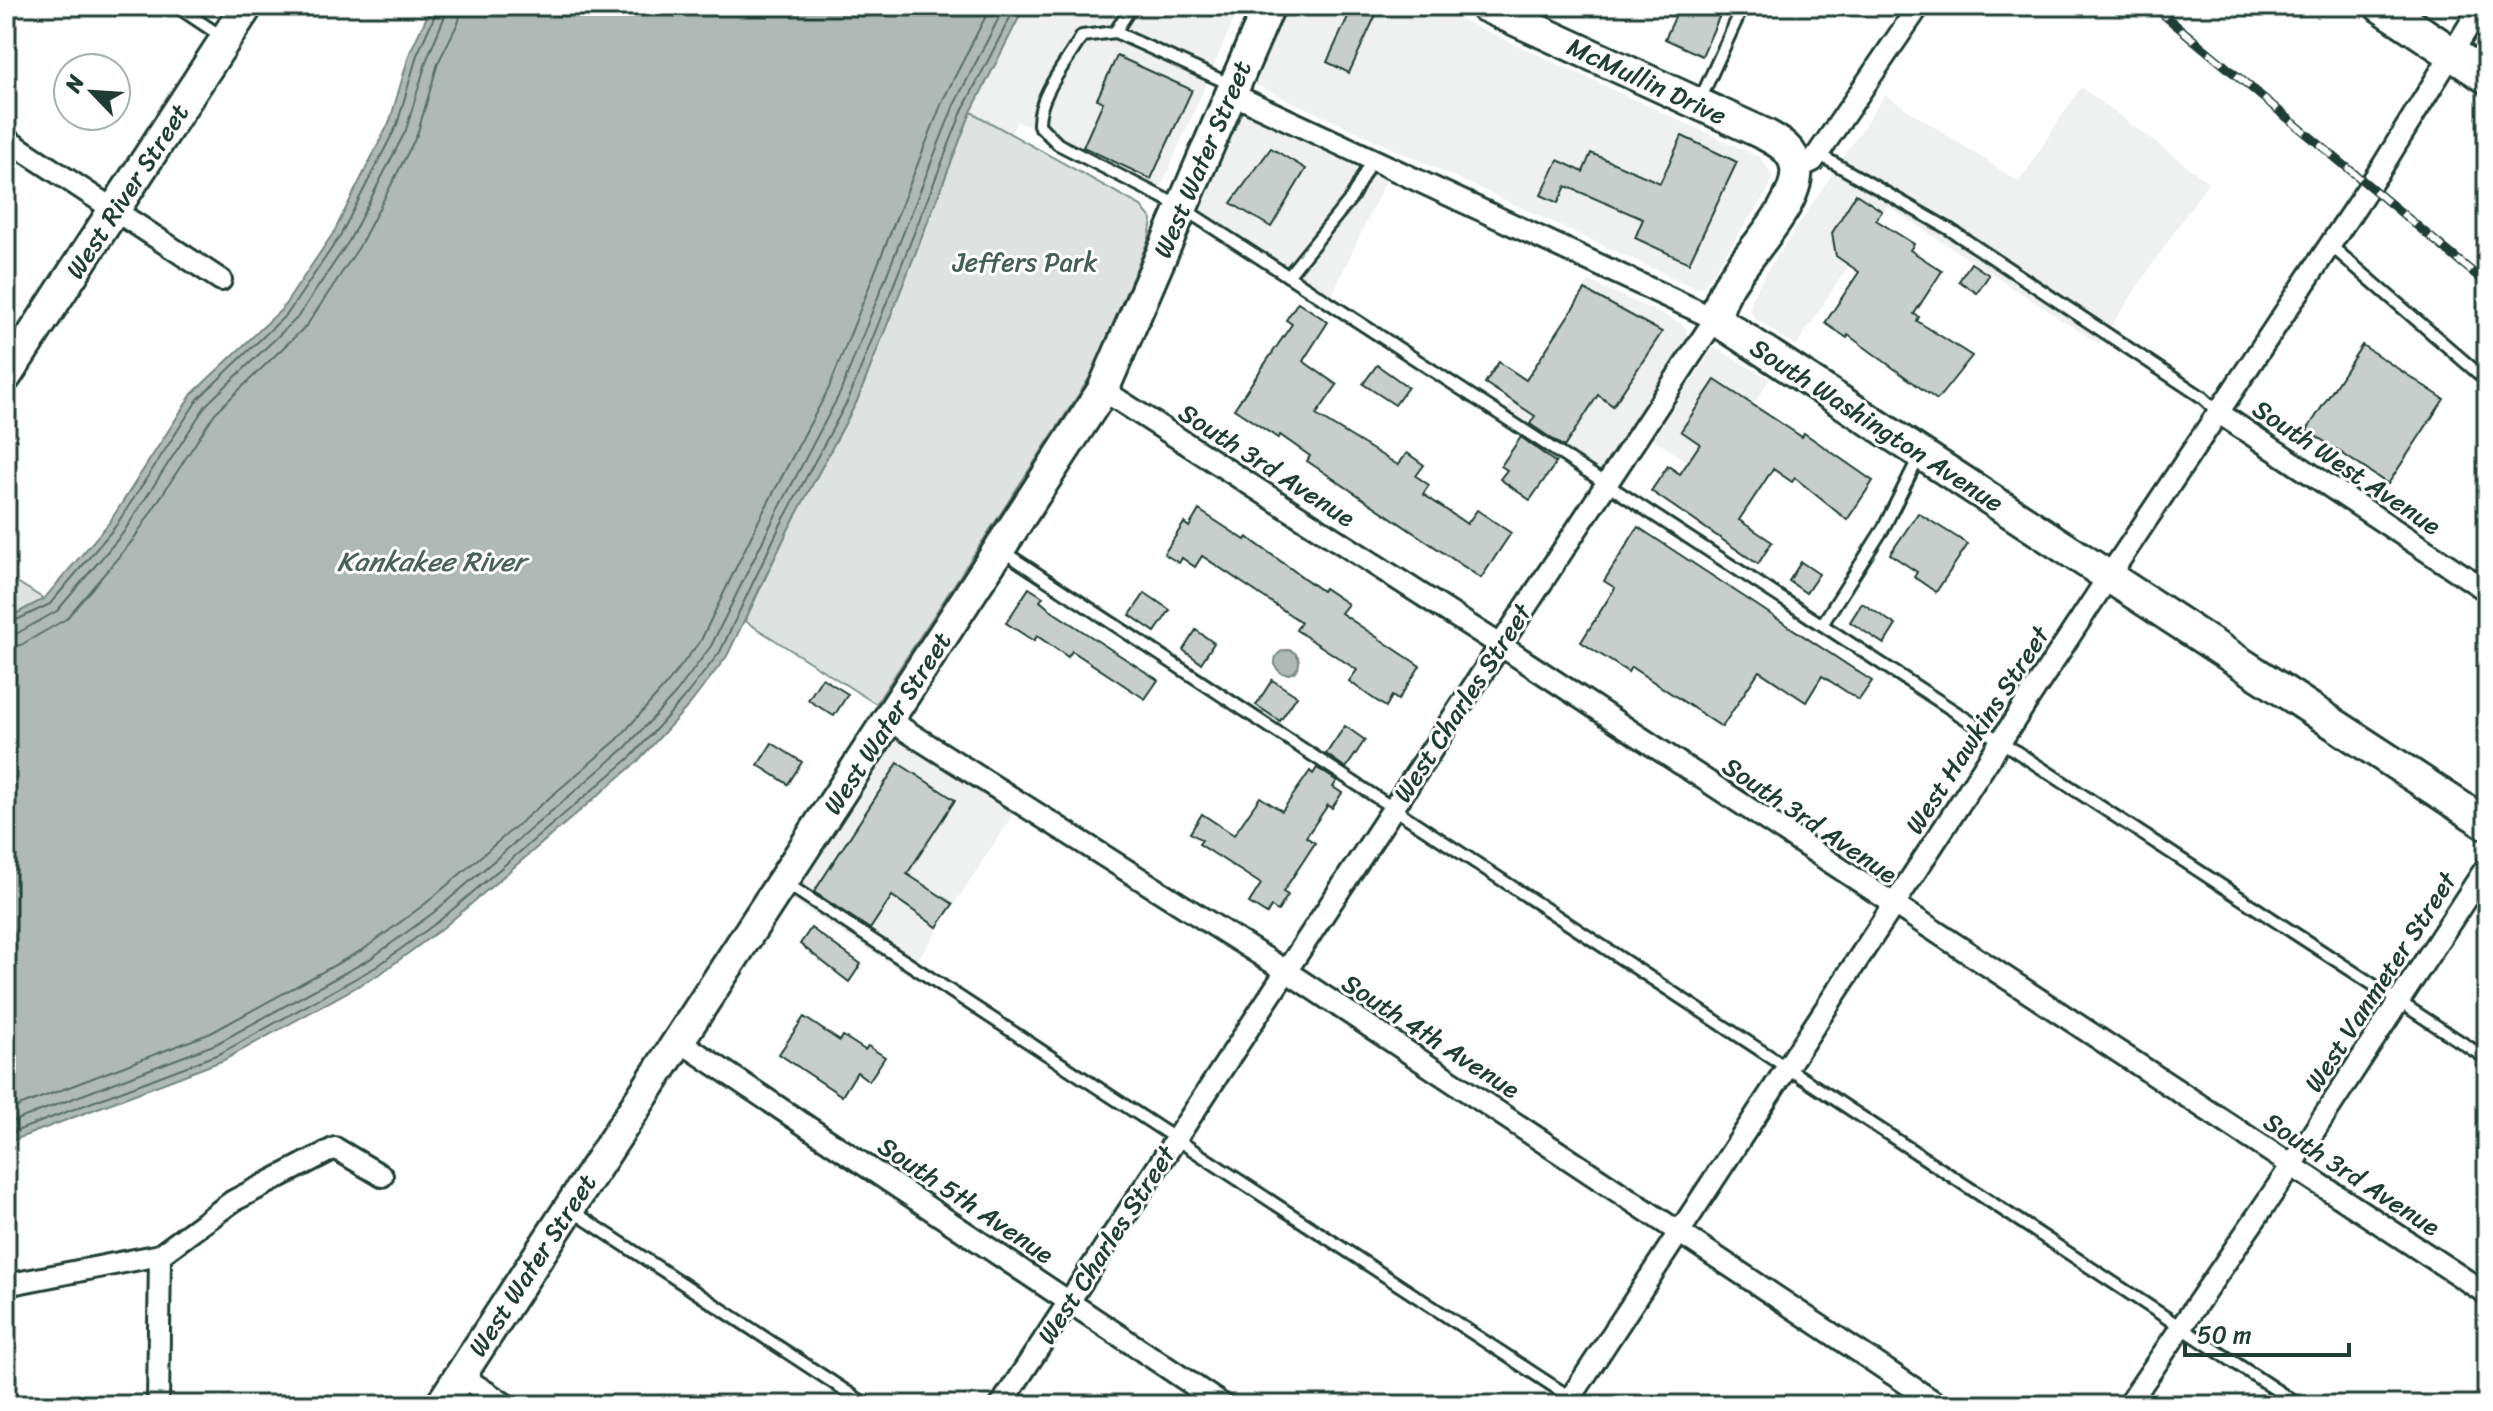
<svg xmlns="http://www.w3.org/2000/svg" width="2493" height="1411" viewBox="0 0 2493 1411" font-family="Sriracha,sans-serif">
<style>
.built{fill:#eef1f0}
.green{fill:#dee3e2;stroke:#7e908b;stroke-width:2}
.water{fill:#afbab7;stroke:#758883;stroke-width:2}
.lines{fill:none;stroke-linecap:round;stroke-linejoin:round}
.shore{stroke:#596f68;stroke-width:2}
.building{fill:#c7cfcc;stroke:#1f3d34;stroke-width:2}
.lane-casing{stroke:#1f3d34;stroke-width:16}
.street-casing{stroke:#1f3d34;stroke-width:26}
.secondary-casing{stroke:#1f3d34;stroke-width:36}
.primary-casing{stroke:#1f3d34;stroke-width:38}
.lane{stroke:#fff;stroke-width:10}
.street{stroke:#fff;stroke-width:20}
.secondary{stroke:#fff;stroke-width:30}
.primary{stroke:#fff;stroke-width:32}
.rail-casing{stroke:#1f3d34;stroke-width:9}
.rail{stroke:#fff;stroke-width:6;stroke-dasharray:18;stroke-linecap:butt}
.labels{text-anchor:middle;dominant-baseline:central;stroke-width:6;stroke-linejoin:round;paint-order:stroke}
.street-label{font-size:26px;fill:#1f3d34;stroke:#fff}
.park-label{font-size:26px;fill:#455e57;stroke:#fff}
.water-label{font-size:28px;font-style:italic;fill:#4a625b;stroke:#fff}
</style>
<rect width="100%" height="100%" fill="#fff"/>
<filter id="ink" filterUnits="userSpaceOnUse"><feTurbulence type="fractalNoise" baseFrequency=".0125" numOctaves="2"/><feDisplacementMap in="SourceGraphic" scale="16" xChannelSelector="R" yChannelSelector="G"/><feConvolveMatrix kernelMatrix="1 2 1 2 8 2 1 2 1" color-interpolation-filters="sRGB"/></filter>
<g filter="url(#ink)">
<g class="built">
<polygon points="1025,6 1240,6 1162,185 1155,190 1145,189 1017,121 1010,134 971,112"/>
<polygon points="1283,6 1432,6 1761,158 1773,176 1769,189 1703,287 1695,288 1254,84 1252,74"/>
<polygon points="2081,87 2208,182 2099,344 1887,206 1796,346 1754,318 1750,308 1752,298 1766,273 1885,95 2019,182"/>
<polygon points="1247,114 1386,180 1332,295 1200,209 1195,202 1232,123"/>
<polygon points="1589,281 1681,323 1687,330 1686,340 1593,482 1498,422"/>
<polygon points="1714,347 1770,379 1707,475 1653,439"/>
<polygon points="901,741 1014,813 908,975 788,898 888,748"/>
</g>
<g class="green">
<polygon points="971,112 1141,206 1152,220 1149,238 1094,371 876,704 745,621 788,530 857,401"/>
<polygon points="6,575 44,599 6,619"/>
</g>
<g class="water">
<polygon points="432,6 1025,6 971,112 857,401 788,530 727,656 690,704 638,761 444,927 380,974 224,1060 6,1143 6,619 44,599 109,523 192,394 282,309 334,232 390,121 410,52"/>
<circle cx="1287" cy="662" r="12"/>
</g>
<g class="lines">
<g class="shore">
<polyline points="6,625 50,604 115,527 198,399 288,313 340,236 397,125 417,55 439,6"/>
<polyline points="6,635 16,634 57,611 123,533 206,405 297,318 349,241 406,130 427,59 449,6"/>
<polyline points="6,647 21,645 66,619 133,540 215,413 307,325 359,247 417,135 438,63 459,21 461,6"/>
<polyline points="6,1111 211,1033 364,949 425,904 617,740 666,685 701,640 761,516 829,388 943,100 991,6"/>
<polyline points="6,1124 216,1044 370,959 433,913 625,748 676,693 711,646 772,522 840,393 954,105 1005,6"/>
<polyline points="6,1135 221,1053 376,967 439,921 632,756 683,699 720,652 780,526 849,398 963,109 1016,6"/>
</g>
</g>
<g class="building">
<polygon points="1353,6 1380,6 1349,73 1327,62"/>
<polygon points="1680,6 1724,6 1702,56 1665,39"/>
<polygon points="1117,56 1192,90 1151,179 1083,147 1103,102 1097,99"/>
<polygon points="1682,136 1737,162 1689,263 1635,238 1643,219 1566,186 1558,203 1541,195 1558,160 1583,172 1591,153 1660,183"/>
<polygon points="1271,148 1306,169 1271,227 1231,203"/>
<polygon points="1856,194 1882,211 1876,220 1914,244 1910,250 1942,271 1914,314 1919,317 1917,321 1972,356 1937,400 1848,335 1847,338 1825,323 1859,272 1836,256 1832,233"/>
<polygon points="1971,263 1989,275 1977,293 1959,281"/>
<polygon points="1585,290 1662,332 1613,406 1598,395 1564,447 1530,424 1535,416 1485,383 1499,362 1526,380"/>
<polygon points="1298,302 1328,322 1303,361 1337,385 1316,415 1398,465 1407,453 1424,465 1416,476 1429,485 1423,494 1467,524 1477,510 1511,533 1481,578 1307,461 1310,456 1280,435 1278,438 1234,409 1292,324 1286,320"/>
<polygon points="2362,345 2444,399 2388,484 2307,430"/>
<polygon points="1377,365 1408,387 1395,405 1363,384"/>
<polygon points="1715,380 1802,437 1804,433 1873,481 1847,520 1795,478 1792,482 1773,469 1739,520 1772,542 1758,564 1651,491 1668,466 1680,474 1700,444 1681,431"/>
<polygon points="1521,437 1556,463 1530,500 1500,479 1507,470 1501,466"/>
<polygon points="1199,510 1245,540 1247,537 1322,591 1324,588 1348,604 1341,613 1420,666 1398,700 1392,696 1386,707 1368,695 1349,681 1357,670 1296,630 1301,622 1202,556 1195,567 1182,558 1179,563 1164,554 1184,523 1189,527"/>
<polygon points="1918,513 1968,544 1936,592 1914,577 1917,572 1890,554"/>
<polygon points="1638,527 1872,681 1859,700 1822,676 1806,702 1759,671 1722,727 1631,667 1628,672 1581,642 1615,588 1604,581"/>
<polygon points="1801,562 1819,574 1806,593 1789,581"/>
<polygon points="1029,588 1043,597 1040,601 1053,612 1158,680 1145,699 1072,651 1068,657 1037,636 1034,641 1006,623"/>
<polygon points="1145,593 1170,610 1155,632 1130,615"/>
<polygon points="1862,603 1896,625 1884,644 1850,622"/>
<polygon points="1196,630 1214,643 1201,663 1183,650"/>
<polygon points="822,678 848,694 834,716 808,700"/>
<polygon points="1272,680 1297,696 1280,721 1256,705"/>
<polygon points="1345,726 1365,740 1346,768 1326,754"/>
<polygon points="772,743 802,762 788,784 758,765"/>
<polygon points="898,763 955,800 907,874 953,904 937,927 892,896 870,929 814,892"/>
<polygon points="1317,768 1337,781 1333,787 1342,793 1332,808 1328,805 1306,837 1315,843 1283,892 1288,895 1278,911 1271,907 1267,914 1249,903 1261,884 1199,844 1202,840 1190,833 1202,814 1234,835 1260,797 1282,811 1310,771 1313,774"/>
<polygon points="811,928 861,964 849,982 800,944"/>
<polygon points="804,1017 840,1041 843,1036 865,1050 868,1046 885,1057 869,1081 857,1072 842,1096 779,1054"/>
</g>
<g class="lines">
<defs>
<g id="lane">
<polyline points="176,6 224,38"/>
<polyline points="1115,32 1132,6"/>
<path d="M1232 85 1115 32 1082 36C1067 62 1038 95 1039 125L1058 144 1181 207 1288 276 2487 1059"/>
<polyline points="1699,102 1743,6"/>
<polyline points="1818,154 1949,229 2202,397 2219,413"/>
<polyline points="2330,245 2487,381"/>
<polyline points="1288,276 1352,197 1372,159"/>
<polyline points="1001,550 2299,1405"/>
<polyline points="1823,623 1883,529 1920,455"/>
<polyline points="784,882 1582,1405"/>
<polyline points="571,1210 867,1405"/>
</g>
<g id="street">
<polyline points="6,139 221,280"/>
<polyline points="1796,169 1813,161 1919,6"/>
<polyline points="1103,390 1500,645 2487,1294"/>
<polyline points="2219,413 2487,591"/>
<polyline points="889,720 1286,971 1939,1405"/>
<polyline points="678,1040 1223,1405"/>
<polyline points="6,1285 160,1255 233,1201 335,1148 382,1176"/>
<polyline points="460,1375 506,1405"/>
<polyline points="158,1405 160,1255"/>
<polyline points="1001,1405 1715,319 1230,93"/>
<polyline points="1566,1405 2109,576 2382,167 2481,6"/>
<polyline points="2128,1405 2292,1165 2487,866"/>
</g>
<g id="secondary">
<path d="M1485 6 1764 134C1779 142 1794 150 1796 168 1801 204 1742 258 1726 290 1721 299 1718 309 1715 319L2487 824"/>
<polyline points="6,376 247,6"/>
<polyline points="441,1405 1103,390 1269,6"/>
</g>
<polyline id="primary" points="2381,6 2487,77"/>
</defs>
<use href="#lane" class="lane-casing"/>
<use href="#street" class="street-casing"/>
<use href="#secondary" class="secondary-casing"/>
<use href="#primary" class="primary-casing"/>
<use href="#lane" class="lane"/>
<use href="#street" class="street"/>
<use href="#secondary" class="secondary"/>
<use href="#primary" class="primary"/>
<defs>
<polyline id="rail" points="2153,6 2487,284"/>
</defs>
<use href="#rail" class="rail-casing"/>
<use href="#rail" class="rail"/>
</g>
</g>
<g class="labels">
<g class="street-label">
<text transform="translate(1647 81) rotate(25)">McMullin Drive</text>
<text transform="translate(1202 159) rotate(-67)">West Water Street</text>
<text transform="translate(127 191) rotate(-57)">West River Street</text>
<text transform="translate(1877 425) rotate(33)">South Washington Avenue</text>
<text transform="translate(1267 465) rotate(33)">South 3rd Avenue</text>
<text transform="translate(2347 467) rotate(34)">South West Avenue</text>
<text transform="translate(1462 703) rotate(-57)">West Charles Street</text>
<text transform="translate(887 723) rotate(-57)">West Water Street</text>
<text transform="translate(1977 730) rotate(-57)">West Hawkins Street</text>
<text transform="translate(1810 820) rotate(34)">South 3rd Avenue</text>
<text transform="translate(2380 982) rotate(-57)">West Vanmeter Street</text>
<text transform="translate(1431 1036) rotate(33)">South 4th Avenue</text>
<text transform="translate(2352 1174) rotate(33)">South 3rd Avenue</text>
<text transform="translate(966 1200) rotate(34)">South 5th Avenue</text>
<text transform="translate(1106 1245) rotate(-57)">West Charles Street</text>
<text transform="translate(532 1265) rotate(-57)">West Water Street</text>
</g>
<g class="park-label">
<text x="1025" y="262">Jeffers Park</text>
</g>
<g class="water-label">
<text x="431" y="561">Kankakee River</text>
</g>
</g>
<rect width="2493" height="1411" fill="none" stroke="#fff" stroke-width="32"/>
<rect x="16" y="16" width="2461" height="1379" fill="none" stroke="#1f3d34" stroke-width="3" filter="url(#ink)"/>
<g transform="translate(92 92) rotate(295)"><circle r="38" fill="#ffffff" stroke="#a5b1ae" stroke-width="2"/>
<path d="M0-6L14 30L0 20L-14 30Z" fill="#1f3d34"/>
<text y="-12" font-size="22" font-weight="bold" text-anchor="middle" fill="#1f3d34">N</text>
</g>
<path d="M2185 1343v12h164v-12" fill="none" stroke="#1f3d34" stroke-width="4"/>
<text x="2197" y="1343" font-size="24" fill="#1f3d34" stroke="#ffffff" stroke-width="6" paint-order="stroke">50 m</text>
</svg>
